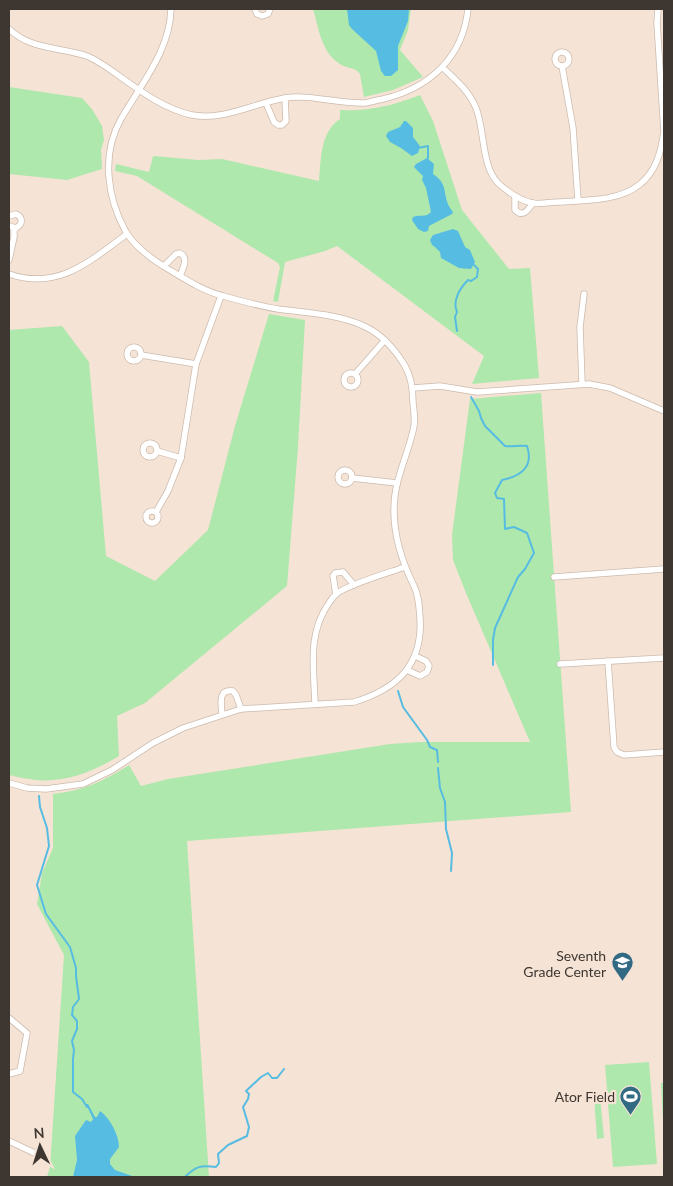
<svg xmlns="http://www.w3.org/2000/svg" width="673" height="1186" viewBox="0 0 673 1186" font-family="Lato,sans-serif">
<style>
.green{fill:#afe8ac}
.water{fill:#57bce2}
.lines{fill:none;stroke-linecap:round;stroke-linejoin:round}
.stream{stroke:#57bce2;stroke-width:2}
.minor-casing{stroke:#ccbbae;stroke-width:7}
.minor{stroke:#fff;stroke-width:5.5}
.labels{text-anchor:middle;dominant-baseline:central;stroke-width:4.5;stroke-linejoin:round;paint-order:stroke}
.poi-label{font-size:14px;fill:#3e3731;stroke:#f5e3d5;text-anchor:end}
</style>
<rect width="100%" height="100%" fill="#f5e3d5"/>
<g class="green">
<path d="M313 9H411L408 30 400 50 423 77 393 90 364 97 360 74C354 66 347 69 340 64 321 52 319 29 313 9Z"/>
<polygon points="9,87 82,98 92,109 102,126 104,140 101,150 102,169 67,180 9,174"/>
<path d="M420 95 433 121 462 210 509 269 530 268 539 378 472 384 484 356 337 246 325 251 285 262 278 302 273 301 280 267 278 263 137 176 115 171 116 164 149 172 153 156 198 160 222 159 319 181C321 160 320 132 340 119V110C370 111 392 106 420 95Z"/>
<path d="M269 314 305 320 298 447 287 586 145 703 117 716 119 756C95 771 65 783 36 780 27 779 18 777 9 775V330L62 326 89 362 106 556 155 581 208 530 235 426Z"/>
<path d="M541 393 571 812 187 841 209 1177H47L50 1167 64 955 37 904 42 873 53 848V794C82 791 104 781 129 765L141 786 168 779 390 744 421 742H530L466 593 453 560 452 535 470 399Z"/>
<polygon points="649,1062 657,1164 613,1167 605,1065"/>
<polygon points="661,1083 664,1083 664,1140"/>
<polygon points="594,1096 600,1096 604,1138 597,1139"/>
</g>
<g class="water">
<polygon points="347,9 409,9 408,21 398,46 398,70 391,76 385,76 381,71 376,51 352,29 349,25"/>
<polygon points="404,121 406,121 413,128 413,137 420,146 418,153 412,156 401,148 390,142 386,136 388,132 400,127"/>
<path d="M427 158 434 164 433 174C451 186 440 196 453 212L452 214 429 226 428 231 424 232 418 229 412 220 413 217C419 214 426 218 431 212L426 188 422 180 423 176 414 167 416 164Z"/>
<polygon points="453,229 458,231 465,247 470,250 475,262 471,269 459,268 441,258 440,252 435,247 432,245 430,240 433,235"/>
<path d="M86 1104H88L95 1117H97L100 1111C110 1118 119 1135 119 1147L110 1159V1164L115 1170 135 1177H73L77 1160 75 1136 86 1120 91 1122 93 1119Z"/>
</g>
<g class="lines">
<g class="stream">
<polyline points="418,148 428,146 428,158"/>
<path d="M457 331 455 317 457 312C452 301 460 288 468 280L471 281 477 277 478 269 474 265"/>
<path d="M471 397 479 411 481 418 485 426 505 446C512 447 518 445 527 446 534 467 521 476 502 480L495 493 497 498 504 499 505 529 514 527 527 533 534 553 525 569 518 577 495 628 493 640V665"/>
<polyline points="398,691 403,707 427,740 430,747 437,750 438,762"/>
<polyline points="438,768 440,788 445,802 446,829 452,853 451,871"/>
<polyline points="39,796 40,807 47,828 49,846 37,885 46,914 70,947 76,968 76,976 79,999 73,1007 72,1015 77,1021 77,1029 72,1041 74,1050 73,1059 73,1092 82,1099 87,1107"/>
<path d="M185 1177C196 1166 201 1165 216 1167L219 1163 218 1154 228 1145 247 1136 249 1127 243 1107 248 1099 249 1094 246 1091 261 1077 268 1073 272 1078H277L284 1069"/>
</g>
<defs>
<g id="minor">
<polyline points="255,9 257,14 262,16 268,14 270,9"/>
<path d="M9 29C31 50 60 47 87 56 99 61 111 70 122 78 143 93 167 110 192 115 225 121 254 103 285 98 311 94 338 104 365 103 371 102 377 100 383 99 430 88 463 57 468 9"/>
<circle cx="562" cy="59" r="7"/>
<polyline points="562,66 573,128 578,200"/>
<path d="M443 68C456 80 469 91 476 108 485 130 481 167 499 184 508 192 519 200 532 203 539 205 550 202 558 202 584 200 617 202 639 185 656 172 661 152 664 132L657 23 658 9"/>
<polyline points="266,103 274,122 278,125 282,125 286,121 285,98"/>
<path d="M515 196V210C523 218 528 210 533 203"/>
<path d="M9 216 16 214C23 217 23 224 16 228L9 226"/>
<polyline points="9,260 14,237 14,228"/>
<path d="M164 266 176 254 180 253C189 258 183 268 180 276"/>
<path d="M9 274C58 291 90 261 127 234"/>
<circle cx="134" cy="354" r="7"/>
<polyline points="141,355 196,364"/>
<circle cx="351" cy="380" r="7"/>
<polyline points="355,374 385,340"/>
<polyline points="582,384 580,327 584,294"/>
<polyline points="413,388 440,386 477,392 589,384 610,388 664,411"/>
<circle cx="150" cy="450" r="7"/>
<polyline points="157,451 181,458"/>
<circle cx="345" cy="477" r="7"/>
<polyline points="352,478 397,483"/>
<circle cx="152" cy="517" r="6"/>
<polyline points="156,512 168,491 181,458 196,364 221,296"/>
<polyline points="554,577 664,569"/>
<polyline points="336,594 333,576 335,573 343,572 354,585"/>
<polyline points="608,661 614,747 617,752 624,755 664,752"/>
<polyline points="560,664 664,658"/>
<polyline points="407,670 420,676 427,672 429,666 426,661 415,656"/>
<path d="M315 704C314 668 307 634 329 603 331 600 334 596 336 594 349 584 388 573 405 567"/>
<path d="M222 714C221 703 218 689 233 691L236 695 241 709"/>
<path d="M9 783 27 788 46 789 83 784 112 770 153 743 183 728 241 709 354 702C397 689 423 665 420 618 419 606 419 596 414 586 400 558 391 526 395 495 398 471 410 449 414 426 415 419 414 410 413 403 413 390 412 378 405 366 396 351 382 335 366 327 339 314 307 313 278 309 260 306 241 301 223 296 203 291 185 279 168 269 153 260 135 247 126 232 107 198 101 154 121 119 141 84 170 51 171 9"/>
<polyline points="9,1018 27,1033 20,1071 9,1074"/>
<polyline points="9,1141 43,1157"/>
</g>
</defs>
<use href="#minor" class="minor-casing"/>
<use href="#minor" class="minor"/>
</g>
<defs>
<symbol id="school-pin" viewBox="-11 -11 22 30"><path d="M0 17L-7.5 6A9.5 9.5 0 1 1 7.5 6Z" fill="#326a84" stroke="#f5e3d5"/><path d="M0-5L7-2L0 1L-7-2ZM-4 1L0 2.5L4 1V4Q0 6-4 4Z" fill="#fff"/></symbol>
<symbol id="stadium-pin" viewBox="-11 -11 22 30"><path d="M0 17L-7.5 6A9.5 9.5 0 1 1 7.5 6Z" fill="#326a84" stroke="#f5e3d5"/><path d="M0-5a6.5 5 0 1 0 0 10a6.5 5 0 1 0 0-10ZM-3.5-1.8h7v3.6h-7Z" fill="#fff"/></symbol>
</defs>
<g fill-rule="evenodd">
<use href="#school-pin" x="610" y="950" width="25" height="34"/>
<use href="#stadium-pin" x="618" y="1084" width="25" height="34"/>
</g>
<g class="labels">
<g class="poi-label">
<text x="606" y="955">Seventh<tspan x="606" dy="16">Grade Center</tspan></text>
<text x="615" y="1096">Ator Field</text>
</g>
</g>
<rect width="673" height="1186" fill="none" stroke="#3e3731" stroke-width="20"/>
<g transform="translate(40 1146) rotate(356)" stroke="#f5e3d5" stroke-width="4" paint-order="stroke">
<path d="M0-4L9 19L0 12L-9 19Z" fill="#3e3731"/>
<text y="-8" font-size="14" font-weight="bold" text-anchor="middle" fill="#3e3731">N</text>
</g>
</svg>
